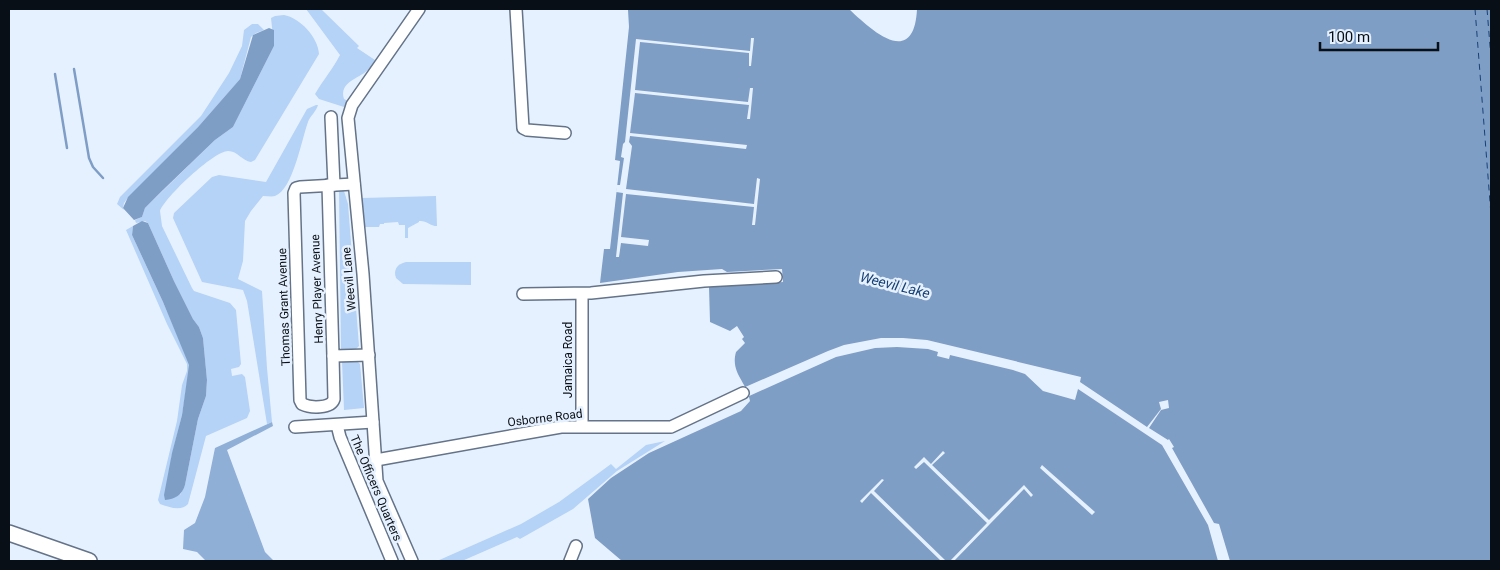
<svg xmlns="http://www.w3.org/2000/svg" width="1500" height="570" viewBox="0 0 1500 570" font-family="Roboto,sans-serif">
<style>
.green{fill:#b5d2f7}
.forest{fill:#8fafd7}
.water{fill:#7f9ec6}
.pier{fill:#e6f1ff}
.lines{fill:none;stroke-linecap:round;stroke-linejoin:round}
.stream{stroke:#7f9ec6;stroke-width:2.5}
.ferry{stroke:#174174;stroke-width:1;stroke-dasharray:6 5;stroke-linecap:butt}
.minor-casing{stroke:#647388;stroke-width:14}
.major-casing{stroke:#647388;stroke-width:18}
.minor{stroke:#fff;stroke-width:11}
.major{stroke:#fff;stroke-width:15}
.labels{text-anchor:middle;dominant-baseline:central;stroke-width:5;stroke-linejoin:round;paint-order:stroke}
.street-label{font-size:12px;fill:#090f16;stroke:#e6f1ff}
.water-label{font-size:14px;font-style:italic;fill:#174174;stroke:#e6f1ff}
</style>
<rect width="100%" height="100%" fill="#e6f1ff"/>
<g class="green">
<path d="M306 9H321L359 46 357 48 375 60C373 64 371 67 368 70 358 79 339 82 344 99L348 101 344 107 319 99 315 94C323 80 333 69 340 55Z"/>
<path d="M284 15C300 18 318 37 319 54L255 160 251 162C242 161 238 151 228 151 214 151 165 197 160 211L162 226 192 288 194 291 230 303 236 310 241 364 239 367 231 369 232 376 242 374 245 377 250 411 247 418 206 436 188 504C181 512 169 507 160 504L158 500 177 421 182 385 187 371V364L167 324 126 230 133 226 132 235 163 302 190 365 182 415 171 459 180 495 185 485 198 419 206 396 207 380 203 338 199 327 193 319 174 281 148 223 145 221 136 223 135 220 142 217 145 208 215 140 233 127 274 46 271 18 275 16Z"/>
<polygon points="252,24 258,24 264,30 256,33 251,37 240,79 198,127 127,199 124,203 123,208 124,210 117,204 120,197 201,116 229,73 242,46 244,30"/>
<path d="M316 105H318C316 112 310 116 308 122 302 138 293 190 275 196 272 197 267 196 263 196L251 211 245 221 243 261 238 279 262 291 267 368 272 422 267 424 247 301 243 290 202 282 173 218 174 213 212 177 219 175 266 182 307 109Z"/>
<polygon points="339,190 344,191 348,204 359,346 356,349 341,350"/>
<path d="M436 196 437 226C430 226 426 220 419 221V222L408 228V238H405V225H399L398 222 384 223V224H380L379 227H364L362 198Z"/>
<path d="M406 262H471V285L403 284 396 278C393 270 397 264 406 262Z"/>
<polygon points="342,361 357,361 360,364 364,408 344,410"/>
<polygon points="665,441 617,471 573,509 520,539 517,537 462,561 437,561 521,524 559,502 611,464 616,469 646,445"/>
</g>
<polygon class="forest" points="272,422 273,426 227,450 265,552 274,561 206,561 197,552 183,549 184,530 195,523 205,497 215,448"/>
<g class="water">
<path d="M631 9H849C872 31 914 69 917 9H1491V561H622L595 538 588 499 611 478 649 453 741 411 750 401C747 382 730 373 736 352L745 343 742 339 744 337 737 326 730 331 710 322 709 287 783 282 782 269 727 272 722 269 678 272 600 283 604 249H610L620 161 615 160 629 27 628 10Z"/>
<polygon points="269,28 274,30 274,46 233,127 215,140 163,190 145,208 142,217 134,220 123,208 128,197 198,127 240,79 253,35"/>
<path d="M142 221 148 223 174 281 193 319 199 327 203 338 207 380 206 396 198 419 185 485C182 495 175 499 165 500L164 495 172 453 182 415 189 365 163 302 132 235 133 226Z"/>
</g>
<g class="pier">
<polygon points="751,38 754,38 751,66 749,66 749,53 640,42 635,90 748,102 750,88 753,88 750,119 747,119 749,105 635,93 630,133 747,145 746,149 630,136 629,142 632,146 626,189 754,204 757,178 760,179 755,225 752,225 754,207 626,194 621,237 649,240 648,246 621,243 619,257 616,257 623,193 616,192 617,185 620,185 624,158 621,157 623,144 625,142 636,39 750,51"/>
<polygon points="881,338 903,338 927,340 1081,377 1080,382 1147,427 1161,409 1159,402 1168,400 1169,408 1161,410 1149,428 1168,440 1169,439 1174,447 1172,448 1214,523 1219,524 1230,561 1218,561 1208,525 1162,445 1078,389 1075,400 1043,391 1025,374 1013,370 950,355 949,359 937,356 938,352 928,349 897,347 875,348 836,357 747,397 743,388 828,351 844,345"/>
<polygon points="943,451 945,453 932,465 989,520 1024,485 1033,495 1031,497 1024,489 954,561 950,561 987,523 924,462 916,469 914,467 924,457 931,464"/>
<polygon points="1042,465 1095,512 1092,515 1040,468"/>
<polygon points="882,479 884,480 874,491 946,561 941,561 871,493 862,503 860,501"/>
</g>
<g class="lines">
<g class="stream">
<polyline points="74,69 89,158 93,167 103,178"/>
<polyline points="55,74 67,148"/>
</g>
<g class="ferry">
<polyline points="1475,9 1491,215"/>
<polyline points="1487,9 1491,58"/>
</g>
<defs>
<g id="minor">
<polyline points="516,9 523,128 527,130 565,133"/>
<polyline points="331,117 334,185"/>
<polyline points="328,185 333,356 369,355"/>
<polyline points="523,294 591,293 704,281 776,277"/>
<polyline points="582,294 582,426"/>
<path d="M333 356 334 399C331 409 310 408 302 404L300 400 294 193 296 188 300 187 354 184"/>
<polyline points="337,425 340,437 392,561"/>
<polyline points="295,427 373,422"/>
<polyline points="376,460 561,427 671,427 743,393"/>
<polyline points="412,561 377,481 363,274 348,118 352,105 419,9"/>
<polyline points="570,561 576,546"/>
</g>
<polyline id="major" points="9,533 89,561"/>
</defs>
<use href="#minor" class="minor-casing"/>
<use href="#major" class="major-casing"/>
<use href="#minor" class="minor"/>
<use href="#major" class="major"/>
</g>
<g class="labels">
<g class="street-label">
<text transform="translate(349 279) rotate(-95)">Weevil Lane</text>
<text transform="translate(317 289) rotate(-92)">Henry Player Avenue</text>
<text transform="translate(284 307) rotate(-92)">Thomas Grant Avenue</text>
<text transform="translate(568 360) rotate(-90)">Jamaica Road</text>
<text transform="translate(545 418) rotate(-7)">Osborne Road</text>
<text transform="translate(376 488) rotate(67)">The Officers Quarters</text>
</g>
<g class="water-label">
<text transform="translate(895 285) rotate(14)">Weevil Lake</text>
</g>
</g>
<rect width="1500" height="570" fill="none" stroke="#090f16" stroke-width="20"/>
<path d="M1320 42v8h118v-8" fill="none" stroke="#090f16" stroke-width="2.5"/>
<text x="1328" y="42" font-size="15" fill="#090f16" stroke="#e6f1ff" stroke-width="4" paint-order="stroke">100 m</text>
</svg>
